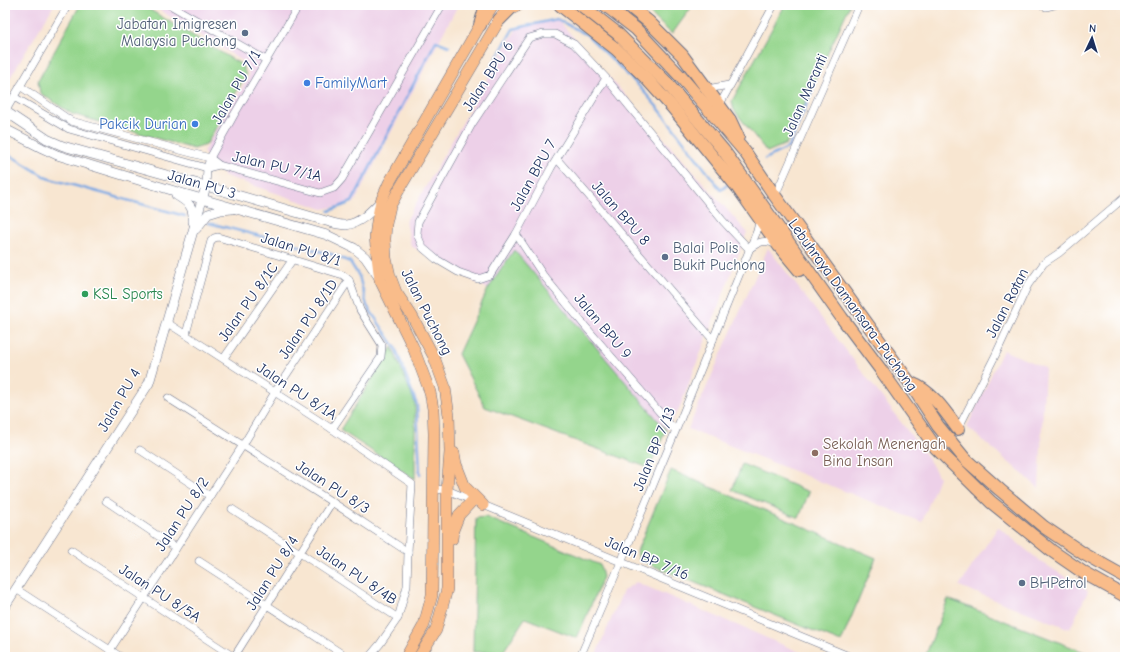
<svg xmlns="http://www.w3.org/2000/svg" width="1130" height="662" viewBox="0 0 1130 662" font-family="'Comic Neue',sans-serif">
<style>
.built{fill:#edd0e8}
.green{fill:#94d58c;stroke:#588275}
.lines{fill:none;stroke-linecap:round;stroke-linejoin:round}
.stream{stroke:#7aa8e3;stroke-width:2.5}
.minor-casing{stroke:#686f86;stroke-width:8}
.tertiary-casing{stroke:#686f86;stroke-width:10}
.primary-casing{stroke:#686f86;stroke-width:12}
.motorway-casing{stroke:#686f86;stroke-width:14}
.minor{stroke:#fff;stroke-width:7}
.tertiary{stroke:#fff;stroke-width:9}
.primary{stroke:#f9bc8a;stroke-width:11}
.motorway{stroke:#f9bc8a;stroke-width:12}
.service-dot{fill:#5c6f8a;stroke:#fff;stroke-width:1.5}
.shop-dot{fill:#3f7fe0;stroke:#fff;stroke-width:1.5}
.leisure-dot{fill:#2e9e5b;stroke:#fff;stroke-width:1.5}
.education-dot{fill:#8d6e63;stroke:#fff;stroke-width:1.5}
.labels{text-anchor:middle;dominant-baseline:central;stroke-width:3;stroke-linejoin:round;paint-order:stroke}
.service-label{font-size:15px;fill:#4e5e75;stroke:#fff;text-anchor:start}
.street-label{font-size:15px;fill:#1b2f5e;stroke:#fff}
.shop-label{font-size:15px;fill:#366cbe;stroke:#fff;text-anchor:start}
.leisure-label{font-size:15px;fill:#27864d;stroke:#fff;text-anchor:start}
.education-label{font-size:15px;fill:#785e54;stroke:#fff;text-anchor:start}
</style>
<rect width="100%" height="100%" fill="#fff"/>
<filter id="ink" filterUnits="userSpaceOnUse"><feTurbulence type="fractalNoise" baseFrequency=".025" numOctaves="2"/><feDisplacementMap in="SourceGraphic" scale="8" xChannelSelector="R" yChannelSelector="G"/><feConvolveMatrix kernelMatrix="1 2 1 2 8 2 1 2 1" color-interpolation-filters="sRGB"/></filter>
<filter id="wash" filterUnits="userSpaceOnUse"><feTurbulence type="fractalNoise" baseFrequency=".012" numOctaves="4" result="noise"/><feDisplacementMap in="SourceGraphic" scale="16" xChannelSelector="R" yChannelSelector="G"/><feGaussianBlur stdDeviation="0.9" result="paint"/><feColorMatrix in="noise" values="0 0 0 0 0 0 0 0 0 0 0 0 0 0 0 0 0 1.4 0 .05"/><feComposite in="paint" operator="in"/></filter>
<g filter="url(#wash)">
<rect width="100%" height="100%" fill="#f8e6d1"/>
<g class="built">
<polygon points="5,5 54,5 5,86"/>
<polygon points="151,5 458,5 354,203 323,209 225,176 203,152 249,76 246,63"/>
<polygon points="558,20 747,232 680,407 666,430 514,250 488,289 411,246 406,221 517,28"/>
<polygon points="768,248 926,455 939,477 922,522 688,429"/>
<polygon points="1003,350 1045,368 1039,488 967,427"/>
<polygon points="998,527 1040,561 1088,591 1070,629 959,586"/>
<polygon points="636,582 811,657 595,657 623,591"/>
</g>
<g class="green">
<polygon points="80,5 142,5 242,65 246,75 206,145 194,149 72,114 40,93 38,81"/>
<polygon points="641,5 693,5 672,34"/>
<polygon points="785,5 850,5 786,144 767,152 734,110 732,101"/>
<polygon points="514,250 666,430 649,468 485,407 458,354 488,289"/>
<polygon points="392,347 415,403 415,479 340,430"/>
<polygon points="742,464 809,492 799,518 732,490"/>
<polygon points="671,470 876,558 841,642 639,560 637,551"/>
<polygon points="486,517 600,565 603,577 577,638 525,618 503,652 473,652 476,518"/>
<polygon points="948,599 1097,657 925,657"/>
</g>
<g class="lines">
<g class="stream">
<polyline points="491,68 513,29 557,19 587,35 614,61 638,85 659,109 721,190 727,185"/>
<polyline points="5,152 47,178 185,216"/>
<polyline points="765,159 789,147 813,89"/>
<polyline points="329,211 352,202 436,41 449,46"/>
<polyline points="209,223 331,254 350,262 359,276 367,306 395,347 417,405 420,475"/>
</g>
</g>
</g>
<g filter="url(#ink)">
<g class="lines">
<defs>
<g id="minor">
<polyline points="170,5 266,60"/>
<polyline points="1041,5 1046,7 1054,5"/>
<polyline points="606,78 551,168 516,234 490,275 478,279 458,272 436,259 423,248 417,234 418,222 472,124 529,38 543,34 555,34 574,44 606,78 723,221 749,249"/>
<polyline points="20,86 71,121 210,158 219,165 320,193 334,188 342,179 442,5"/>
<polyline points="707,89 729,85"/>
<polyline points="14,97 69,129 207,168 219,165"/>
<polyline points="719,106 774,5"/>
<polyline points="5,112 68,5"/>
<polyline points="557,159 713,340"/>
<polyline points="206,186 207,168 210,158 234,115 299,5"/>
<polyline points="775,196 859,5"/>
<polyline points="516,234 543,275 585,326 675,430"/>
<path d="M749 249C760 241 764 239 777 245"/>
<polyline points="166,322 332,429 412,484 408,552 407,586 398,618 380,644 369,657"/>
<polyline points="186,334 211,241 214,238 218,237 343,275 349,280 360,310 382,345 381,357 332,429"/>
<polyline points="224,358 293,259"/>
<polyline points="168,398 332,502 408,552"/>
<polyline points="958,429 996,354 1028,285 1044,263 1059,253 1125,197"/>
<polyline points="140,450 210,496"/>
<polyline points="433,489 447,490 851,657"/>
<polyline points="106,501 176,548"/>
<polyline points="232,509 300,553 398,618"/>
<polyline points="71,550 234,657"/>
<polyline points="199,561 347,657"/>
<polyline points="16,589 121,657"/>
<polyline points="110,650 243,445 275,392 349,280"/>
<polyline points="234,657 332,502"/>
<polyline points="580,657 621,562 681,418 757,231 760,218"/>
</g>
<g id="tertiary">
<path d="M5 111 47 139 63 146 206 186 333 223C337 224 342 225 346 225 361 223 371 211 381 201"/>
<polyline points="5,129 42,148 57,155 181,193 327,235 354,248 365,257 380,279"/>
<path d="M176 195C189 203 194 206 193 222"/>
<polyline points="196,229 208,214 221,210 232,209"/>
<polyline points="5,606 149,383 206,186"/>
</g>
<g id="primary">
<polyline points="454,453 456,464 465,487 483,505"/>
<polyline points="452,539 453,530 459,515 473,500"/>
<polyline points="406,657 424,625 432,595 434,434 433,409 430,392 413,347 380,280 377,256 375,237 377,221 381,201 389,183 480,25 493,5"/>
<polyline points="419,657 436,630 447,589 447,490 450,452 449,416 445,387 434,357 412,316 396,292 390,276 386,258 385,239 386,224 390,206 400,188 504,12"/>
</g>
<g id="motorway">
<polyline points="560,5 616,49 645,77 673,108 738,188 779,246 799,270"/>
<polyline points="581,5 617,33 667,83 724,151 842,318 881,370 936,448 991,502 1052,551 1084,573 1125,596"/>
<polyline points="605,5 636,29 681,77 745,152 775,196 910,383 938,426 965,459 1000,490 1044,527 1084,554 1125,577"/>
<polyline points="628,5 649,22 682,55 730,120 738,137"/>
<polyline points="499,20 511,8 517,5"/>
<polyline points="480,25 486,5"/>
<path d="M911 383C932 391 945 411 958 429"/>
</g>
</defs>
<use href="#minor" class="minor-casing"/>
<use href="#tertiary" class="tertiary-casing"/>
<use href="#primary" class="primary-casing"/>
<use href="#motorway" class="motorway-casing"/>
<use href="#minor" class="minor"/>
<use href="#tertiary" class="tertiary"/>
<use href="#primary" class="primary"/>
<use href="#motorway" class="motorway"/>
</g>
</g>
<g class="service-dot">
<circle cx="245" cy="33" r="4"/>
<circle cx="665" cy="257" r="4"/>
<circle cx="1022" cy="583" r="4"/>
</g>
<g class="shop-dot">
<circle cx="307" cy="83" r="4"/>
<circle cx="195" cy="124" r="4"/>
</g>
<circle class="leisure-dot" cx="85" cy="294" r="4"/>
<circle class="education-dot" cx="815" cy="453" r="4"/>
<g class="labels">
<g class="service-label">
<text x="237" y="24" text-anchor="end">Jabatan Imigresen<tspan x="237" dy="17">Malaysia Puchong</tspan></text>
<text x="673" y="248">Balai Polis<tspan x="673" dy="17">Bukit Puchong</tspan></text>
<text x="1030" y="583">BHPetrol</text>
</g>
<g class="street-label">
<text transform="translate(488 76) rotate(-57)">Jalan BPU 6</text>
<text transform="translate(236 87) rotate(-60)">Jalan PU 7/1</text>
<text transform="translate(805 95) rotate(-66)">Jalan Meranti</text>
<text transform="translate(277 166) rotate(13)">Jalan PU 7/1A</text>
<text transform="translate(533 175) rotate(-61)">Jalan BPU 7</text>
<text transform="translate(202 184) rotate(16)">Jalan PU 3</text>
<text transform="translate(621 213) rotate(49)">Jalan BPU 8</text>
<text transform="translate(301 249) rotate(17)">Jalan PU 8/1</text>
<text transform="translate(248 302) rotate(-55)">Jalan PU 8/1C</text>
<text transform="translate(1007 303) rotate(-63)">Jalan Rotan</text>
<text transform="translate(853 305) rotate(54)">Lebuhraya Damansara–Puchong</text>
<text transform="translate(427 312) rotate(63)">Jalan Puchong</text>
<text transform="translate(308 319) rotate(-56)">Jalan PU 8/1D</text>
<text transform="translate(603 326) rotate(50)">Jalan BPU 9</text>
<text transform="translate(297 391) rotate(33)">Jalan PU 8/1A</text>
<text transform="translate(119 400) rotate(-60)">Jalan PU 4</text>
<text transform="translate(654 449) rotate(-68)">Jalan BP 7/13</text>
<text transform="translate(333 487) rotate(33)">Jalan PU 8/3</text>
<text transform="translate(182 514) rotate(-57)">Jalan PU 8/2</text>
<text transform="translate(647 558) rotate(23)">Jalan BP 7/16</text>
<text transform="translate(272 573) rotate(-58)">Jalan PU 8/4</text>
<text transform="translate(357 575) rotate(34)">Jalan PU 8/4B</text>
<text transform="translate(160 593) rotate(33)">Jalan PU 8/5A</text>
</g>
<g class="shop-label">
<text x="315" y="83">FamilyMart</text>
<text x="187" y="124" text-anchor="end">Pakcik Durian</text>
</g>
<g class="leisure-label">
<text x="93" y="294">KSL Sports</text>
</g>
<g class="education-label">
<text x="823" y="444">Sekolah Menengah<tspan x="823" dy="17">Bina Insan</tspan></text>
</g>
</g>
<rect width="1130" height="662" fill="none" stroke="#fff" stroke-width="20"/>
<g transform="translate(1092 38) rotate(4)" stroke="#ffffff" stroke-width="3" paint-order="stroke">
<path d="M0-3L7 15L0 10L-7 15Z" fill="#1b2f5e"/>
<text y="-6" font-size="11" font-weight="bold" text-anchor="middle" fill="#1b2f5e">N</text>
</g>
</svg>
